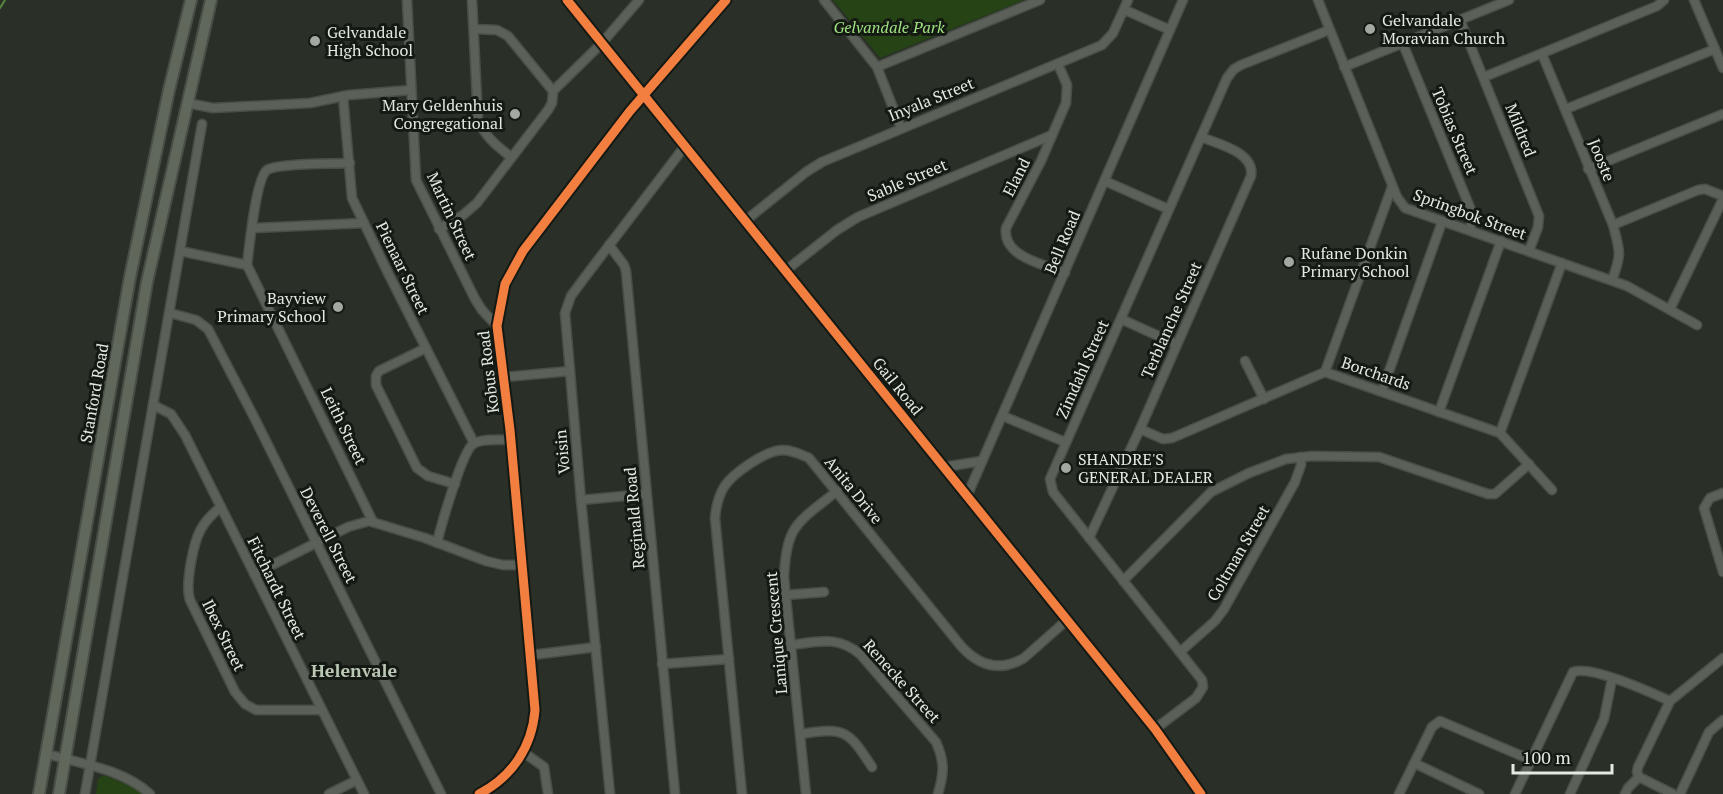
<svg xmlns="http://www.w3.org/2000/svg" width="1723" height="794" viewBox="0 0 1723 794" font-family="'PT Serif',serif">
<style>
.green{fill:#254314}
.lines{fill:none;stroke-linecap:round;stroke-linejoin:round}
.stream{stroke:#568540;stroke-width:2}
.minor-casing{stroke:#494e47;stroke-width:11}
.major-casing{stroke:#494e47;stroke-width:14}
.minor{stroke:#5b6059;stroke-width:8}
.major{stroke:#60685c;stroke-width:10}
.cycleway-casing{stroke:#151913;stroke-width:13}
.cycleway{stroke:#f27e40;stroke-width:9}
.poi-dot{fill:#a2a9a0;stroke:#151913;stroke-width:2}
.labels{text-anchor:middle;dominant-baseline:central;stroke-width:6;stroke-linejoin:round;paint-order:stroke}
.poi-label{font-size:16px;fill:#e3eae1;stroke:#151913;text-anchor:start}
.park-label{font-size:16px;font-style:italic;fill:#9fe380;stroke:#151913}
.street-label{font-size:16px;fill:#e3eae1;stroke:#151913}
.neighbourhood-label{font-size:18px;font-weight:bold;fill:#bbc8b6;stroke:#151913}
</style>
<rect width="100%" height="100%" fill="#2a3028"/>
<g class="green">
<polygon points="833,0 1024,0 880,58"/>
<polygon points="103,775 137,789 143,794 96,794 98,779"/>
</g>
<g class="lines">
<polyline class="stream" points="0,8 5,0"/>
<defs>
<g id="minor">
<polyline points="407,0 416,180 475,299 482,310 497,326"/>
<path d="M472 0 478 119C484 136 497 146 511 157"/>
<polyline points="567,0 1155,729 1201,794"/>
<polyline points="824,0 877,67 901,128"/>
<polyline points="1318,0 1397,197 1405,208 1627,286 1697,325"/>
<polyline points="1694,0 1723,68"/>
<polyline points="1125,10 1170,30"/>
<polyline points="1460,20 1539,216 1538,227 1529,251"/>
<polyline points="1403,44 1471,210 1472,216 1470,230"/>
<path d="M1542 54 1613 225C1620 251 1622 254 1612 280"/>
<path d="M1058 64 1067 85 1066 103 1041 161 1006 228C1002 257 1044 264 1065 273"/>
<polyline points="877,67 1040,0"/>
<polyline points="1344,67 1509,0"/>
<polyline points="1484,77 1657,6 1664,0"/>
<polyline points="553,91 602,43 639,0"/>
<polyline points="343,96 352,198 388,273 474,443"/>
<polyline points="187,103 213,108 310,103 349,95 411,90"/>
<polyline points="1566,109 1715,49"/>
<polyline points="1588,169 1723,114"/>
<polyline points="1105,181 1168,209"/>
<polyline points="745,221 806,172 822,162 1102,45 1113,33 1128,0"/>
<polyline points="1613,225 1698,190 1705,189 1723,196"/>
<polyline points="252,228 364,223"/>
<polyline points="439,229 463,215 477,203 548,110 552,103 553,91 508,36 497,30 474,29"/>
<polyline points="609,245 624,265 626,271 675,794"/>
<polyline points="180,251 247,265 373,522"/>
<path d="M247 265C249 249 256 178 267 170 277 163 334 164 350 163"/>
<polyline points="785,271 837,230 858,217 1052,135"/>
<polyline points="1670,309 1723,199"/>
<polyline points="170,313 196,320 208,329 255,419 441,794"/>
<polyline points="1121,319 1176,344"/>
<polyline points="426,348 379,371 376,376 376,385 417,468 428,476 455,484"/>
<polyline points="1245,361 1264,399"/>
<polyline points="1325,372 1392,187"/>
<polyline points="505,377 570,371"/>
<polyline points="1382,391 1442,222"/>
<polyline points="153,405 171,414 185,435 364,794"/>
<polyline points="1439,412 1501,241"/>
<polyline points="1003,416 1065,442"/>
<polyline points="1140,429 1163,439 1172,438 1325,372 1500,433 1552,490"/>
<polyline points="1500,433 1562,263"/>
<polyline points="944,467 982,461"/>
<polyline points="1723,493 1710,498 1704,508 1723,572"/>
<polyline points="967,496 1183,0"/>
<polyline points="581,500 646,494"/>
<path d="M221 507C213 513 206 520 201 529 193 543 185 585 190 600L235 692 245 704 256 710H322"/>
<path d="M1089 538 1140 429 1251 176C1255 152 1218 144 1201 137"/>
<path d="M437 543C441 526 462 452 473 444 482 438 501 440 511 440"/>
<polyline points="254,574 348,527 369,521 425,538 486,561 503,565 523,565"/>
<polyline points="1123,581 1211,492 1249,473 1286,459 1312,456 1379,457 1488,494 1495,494 1529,464"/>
<polyline points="786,595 824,592"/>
<path d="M791 645C819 642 836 635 860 654L936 742C945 762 944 773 938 794"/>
<polyline points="1180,652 1215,621 1224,609 1295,482 1301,465 1301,457"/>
<polyline points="532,655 596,647"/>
<polyline points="662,664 729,659"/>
<polyline points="1155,729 1196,698 1203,687 1202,680 1053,492 1050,479 1227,78 1234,69 1241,65 1329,30"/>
<path d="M801 734C845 727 848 730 872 767"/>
<polyline points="523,752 544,767 548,794"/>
<path d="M47 754C82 764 122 769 150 794"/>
<polyline points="1414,763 1479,794"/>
<polyline points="85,794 202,124"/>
<polyline points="329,794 357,780"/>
<path d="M479 794C512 777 532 747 535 710L510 430 497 326 505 284 523 251 630 111 726 0"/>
<polyline points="610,794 581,500 565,313 571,296 585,277 685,146"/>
<path d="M742 794 715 518C716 507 718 497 724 487 733 473 765 451 782 450 792 450 800 454 809 458L961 646C979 666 1000 672 1024 658L1067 620"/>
<path d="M806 794 784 578C786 525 797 523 837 491"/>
<polyline points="1399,794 1432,727 1440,721 1531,760"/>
<path d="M1515 794 1573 672C1591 665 1650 692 1670 701"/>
<polyline points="1570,794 1604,719 1612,679"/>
<polyline points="1625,794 1628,788 1639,777"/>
<polyline points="1673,794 1639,777 1637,772 1638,767 1670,701 1723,658"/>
<polyline points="1680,794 1709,732 1723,720"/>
</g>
<g id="major">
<polyline points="39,794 130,277 169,90 191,0"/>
<polyline points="59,794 147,282 211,0"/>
</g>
</defs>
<use href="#minor" class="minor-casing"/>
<use href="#major" class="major-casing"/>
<use href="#minor" class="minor"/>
<use href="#major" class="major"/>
<defs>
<g id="cycleway">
<polyline points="567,0 1155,729 1201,794"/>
<path d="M479 794C512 777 532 747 535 710L510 430 497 326 505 284 523 251 630 111 726 0"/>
</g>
</defs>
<use href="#cycleway" class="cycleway-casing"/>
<use href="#cycleway" class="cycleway"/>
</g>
<g class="poi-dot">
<circle cx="1370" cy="29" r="6"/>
<circle cx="315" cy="41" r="6"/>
<circle cx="515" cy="114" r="6"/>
<circle cx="1289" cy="262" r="6"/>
<circle cx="338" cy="307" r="6"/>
<circle cx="1066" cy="468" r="6"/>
</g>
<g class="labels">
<g class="poi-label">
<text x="1382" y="20">Gelvandale<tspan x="1382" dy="18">Moravian Church</tspan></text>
<text x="327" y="32">Gelvandale<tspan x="327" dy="18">High School</tspan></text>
<text x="503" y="105" text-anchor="end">Mary Geldenhuis<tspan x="503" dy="18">Congregational</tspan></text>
<text x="1301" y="253">Rufane Donkin<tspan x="1301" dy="18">Primary School</tspan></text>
<text x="326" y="298" text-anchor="end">Bayview<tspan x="326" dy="18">Primary School</tspan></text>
<text x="1078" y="459">SHANDRE'S<tspan x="1078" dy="18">GENERAL DEALER</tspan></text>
</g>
<g class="park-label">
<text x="889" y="27">Gelvandale Park</text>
</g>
<g class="street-label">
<text transform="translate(931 99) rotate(-22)">Inyala Street</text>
<text transform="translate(1521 130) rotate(68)">Mildred</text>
<text transform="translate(1455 131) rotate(67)">Tobias Street</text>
<text transform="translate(1602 160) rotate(68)">Jooste</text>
<text transform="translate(1016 177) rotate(-63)">Eland</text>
<text transform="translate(907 180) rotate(-23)">Sable Street</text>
<text transform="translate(1470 214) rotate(20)">Springbok Street</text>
<text transform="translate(452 216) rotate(65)">Martin Street</text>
<text transform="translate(1062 242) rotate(-67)">Bell Road</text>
<text transform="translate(403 268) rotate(64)">Pienaar Street</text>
<text transform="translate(1171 320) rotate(-66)">Terblanche Street</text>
<text transform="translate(1082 369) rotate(-66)">Zimdahl Street</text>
<text transform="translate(488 372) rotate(-97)">Kobus Road</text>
<text transform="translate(1376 373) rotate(19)">Borchards</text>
<text transform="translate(898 386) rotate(51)">Gail Road</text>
<text transform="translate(94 393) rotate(-80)">Stanford Road</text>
<text transform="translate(344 426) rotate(64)">Leith Street</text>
<text transform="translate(562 452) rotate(-95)">Voisin</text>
<text transform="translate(854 490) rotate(51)">Anita Drive</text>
<text transform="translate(634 518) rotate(-95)">Reginald Road</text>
<text transform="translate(329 535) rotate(63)">Deverell Street</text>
<text transform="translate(1238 553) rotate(-60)">Coltman Street</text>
<text transform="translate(277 588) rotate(64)">Fitchardt Street</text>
<text transform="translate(776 633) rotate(-95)">Lanique Crescent</text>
<text transform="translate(224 635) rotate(64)">Ibex Street</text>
<text transform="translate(902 681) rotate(48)">Renecke Street</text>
</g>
<g class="neighbourhood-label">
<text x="354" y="670">Helenvale</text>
</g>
</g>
<path d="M1513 764v9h99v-9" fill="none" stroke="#e3eae1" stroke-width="3"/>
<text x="1522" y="764" font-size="18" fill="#e3eae1" stroke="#151913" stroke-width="4.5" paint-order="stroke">100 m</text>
</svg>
